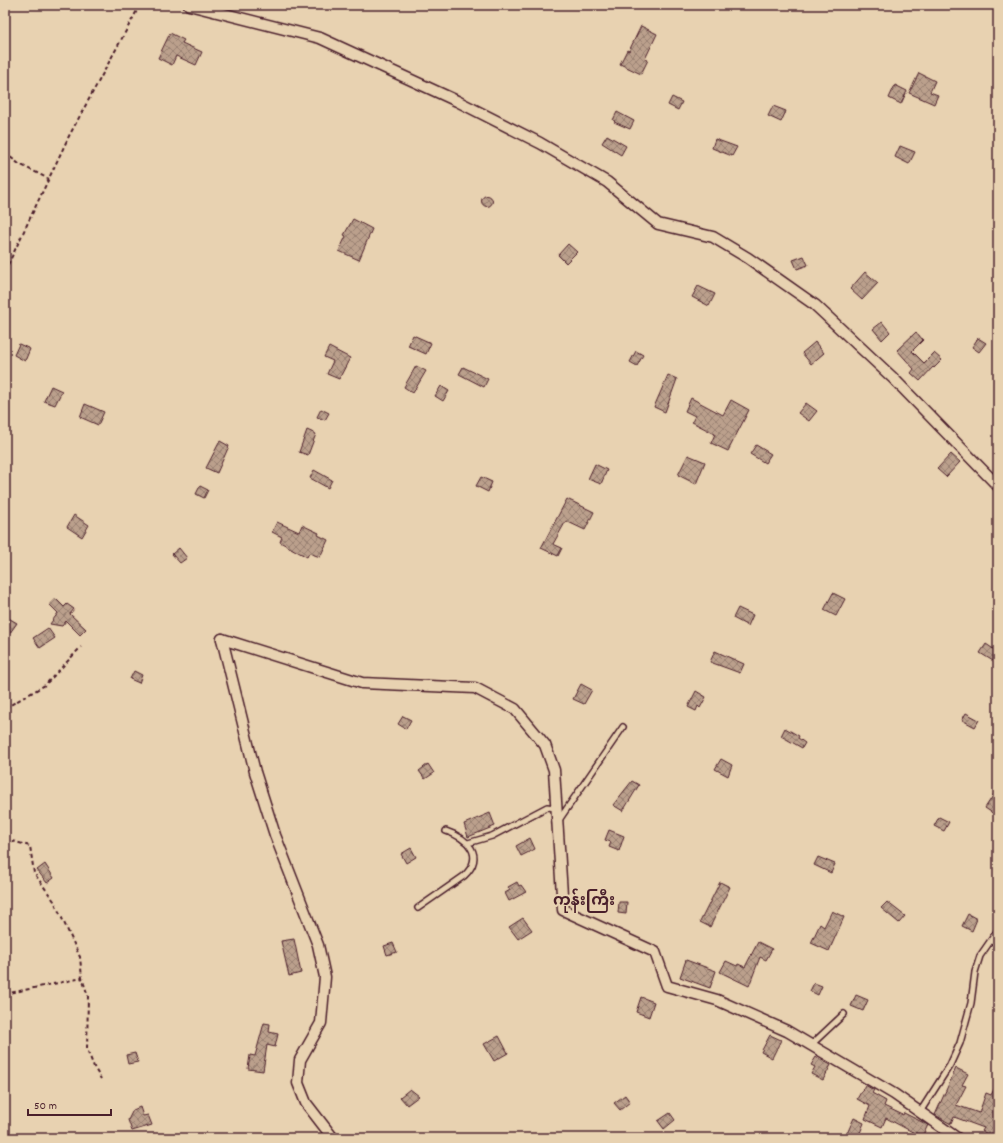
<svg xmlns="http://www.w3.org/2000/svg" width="1003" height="1143" viewBox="0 0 1003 1143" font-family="Dekko,'Noto Sans Myanmar',sans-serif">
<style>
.building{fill:url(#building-cross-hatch);stroke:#4a1f2b}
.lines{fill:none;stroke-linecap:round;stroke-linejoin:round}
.service-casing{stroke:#4a1f2b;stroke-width:8}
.minor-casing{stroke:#4a1f2b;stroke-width:13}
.path{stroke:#4a1f2b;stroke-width:2;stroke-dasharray:4 3;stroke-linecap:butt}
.service{stroke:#e8d2b1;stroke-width:5}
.minor{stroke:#e8d2b1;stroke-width:10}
.labels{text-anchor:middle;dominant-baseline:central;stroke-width:4;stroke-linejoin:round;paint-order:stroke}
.quarter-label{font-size:16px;font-weight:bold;fill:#4a1f2b;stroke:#e8d2b1}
</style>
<defs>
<pattern id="building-cross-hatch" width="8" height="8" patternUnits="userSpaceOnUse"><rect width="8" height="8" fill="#bba08c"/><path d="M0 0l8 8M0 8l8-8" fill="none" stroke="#9a8273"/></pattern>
</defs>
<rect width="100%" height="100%" fill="#e8d2b1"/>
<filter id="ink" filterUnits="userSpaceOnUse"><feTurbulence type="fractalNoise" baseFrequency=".025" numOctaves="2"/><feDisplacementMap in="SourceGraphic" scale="8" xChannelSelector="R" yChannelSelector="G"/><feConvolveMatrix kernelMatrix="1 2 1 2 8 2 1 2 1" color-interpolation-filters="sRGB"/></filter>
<g filter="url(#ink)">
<g class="building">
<polygon points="641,26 657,34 645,59 648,60 641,74 620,64 627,50 629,51"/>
<polygon points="170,33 184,40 182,43 202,52 196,65 176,56 172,65 158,58"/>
<polygon points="919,73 935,81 930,92 938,95 934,104 909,93"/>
<polygon points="895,85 907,91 901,104 889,98"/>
<polygon points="672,97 682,102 678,110 668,105"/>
<polygon points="773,106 786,111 781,122 768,116"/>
<polygon points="617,112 634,121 630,129 614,122 615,121 613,120"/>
<polygon points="607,135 626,146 621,155 602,143"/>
<polygon points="715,139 737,147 732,156 712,148"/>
<polygon points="900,146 915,152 909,164 895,157"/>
<circle cx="487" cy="201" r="5.5"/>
<polygon points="353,219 372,229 359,260 339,251 346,236 344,235"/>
<polygon points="568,244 577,252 566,263 558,255"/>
<polygon points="804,256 808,265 797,269 793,260"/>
<polygon points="865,272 878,283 862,300 850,289"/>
<polygon points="698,286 715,294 709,306 692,297"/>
<polygon points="882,322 890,332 882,340 873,329"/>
<polygon points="916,332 923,340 912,351 924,363 934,353 942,360 934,368 933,367 920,381 911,373 914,369 897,350"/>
<polygon points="413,335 431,343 426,354 408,346"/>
<polygon points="978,338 986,343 979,352 972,347"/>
<polygon points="815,342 824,353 811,364 802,353"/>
<polygon points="19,344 30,349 25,361 14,355"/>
<polygon points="329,347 350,358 339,379 327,374 333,361 324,357"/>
<polygon points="636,351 643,355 637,366 630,362"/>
<polygon points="416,366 426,371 413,393 404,387"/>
<polygon points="463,367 488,379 484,387 459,374"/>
<polygon points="668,375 677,379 665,412 654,407"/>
<polygon points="51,386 62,391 55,405 44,401"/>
<polygon points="441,386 449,391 443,401 435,396"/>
<polygon points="691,398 723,415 731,400 749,410 728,451 711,443 715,434 692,422 695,416 685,411"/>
<polygon points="806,403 817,411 809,421 798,413"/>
<polygon points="85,404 104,412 98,425 80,417"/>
<polygon points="321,409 329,413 325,420 317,417"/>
<polygon points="307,430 316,434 308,455 299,452"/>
<polygon points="220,441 229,446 217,473 206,468"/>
<polygon points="756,445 771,454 765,463 750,454"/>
<polygon points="951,454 960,462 946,477 937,469"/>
<polygon points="688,455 705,462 696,484 678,475"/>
<polygon points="595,464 607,470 601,484 588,479"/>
<polygon points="314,470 332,480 328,488 310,478"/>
<polygon points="481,477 492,482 488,492 476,486"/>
<polygon points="200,486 208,490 204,498 196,494"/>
<polygon points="567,499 594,512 585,530 566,521 553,544 562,548 558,556 541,548"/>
<polygon points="74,515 89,525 82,537 67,527"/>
<polygon points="277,522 299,532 302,525 319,533 318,535 328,540 320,557 309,553 307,557 280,542 282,537 272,532"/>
<polygon points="179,548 187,558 180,563 172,554"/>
<polygon points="833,593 845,599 836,616 824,610"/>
<polygon points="55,598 64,607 67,604 74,609 70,614 86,629 80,635 66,621 62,626 50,624 58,613 49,604"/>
<polygon points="738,608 753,615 748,626 733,618"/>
<polygon points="5,616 17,623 5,640"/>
<polygon points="48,628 55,638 40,648 33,638"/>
<polygon points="986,644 998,652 998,664 980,653"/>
<polygon points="715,651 744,664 740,673 710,662"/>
<polygon points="134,671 142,675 139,683 130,679"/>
<polygon points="581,684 592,690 584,704 573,699"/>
<polygon points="696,691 706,697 700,708 698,706 696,711 688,707"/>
<polygon points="966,713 979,720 975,727 962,720"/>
<polygon points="403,716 411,720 406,729 398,724"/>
<polygon points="785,728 799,736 798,738 805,743 802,748 781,736"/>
<polygon points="721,759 732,765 728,776 715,769"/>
<polygon points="428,764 434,773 425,779 419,771"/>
<polygon points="632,781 639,785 623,811 613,805"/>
<polygon points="998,788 998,808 994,814 985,808"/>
<polygon points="490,813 495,826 468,837 464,824"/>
<polygon points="939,817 949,822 944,831 934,826"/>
<polygon points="609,830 624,836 619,851 609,847 611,842 605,840"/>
<polygon points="530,838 535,849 521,856 516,846"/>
<polygon points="411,848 416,857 406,863 401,854"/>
<polygon points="818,857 835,864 831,873 814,865"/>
<polygon points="45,864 54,878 47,883 37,870"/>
<polygon points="517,882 519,886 521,885 526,892 509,901 505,893 510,890 508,887"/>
<polygon points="720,882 730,887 710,927 700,922"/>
<polygon points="619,902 627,902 626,914 618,913"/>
<polygon points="887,902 905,916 899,923 881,908"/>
<polygon points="832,911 844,917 829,951 811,943 820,924 824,927"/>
<polygon points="968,914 977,919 972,931 962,926"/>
<polygon points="523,918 532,930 518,939 509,927"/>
<polygon points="294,939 301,973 289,976 281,941"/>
<polygon points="758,942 772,949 766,960 760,957 749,986 720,972 726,961 737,966 738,964 745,967"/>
<polygon points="393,943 397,952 387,955 384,946"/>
<polygon points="686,960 716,971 710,988 680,977"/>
<polygon points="814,983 822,986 818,995 810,991"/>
<polygon points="856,995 868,1000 863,1011 851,1006"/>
<polygon points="641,997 654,1002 649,1017 636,1012"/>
<polygon points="264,1023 270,1024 269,1032 278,1034 275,1047 267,1045 263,1071 248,1069 250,1055 255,1056"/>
<polygon points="770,1035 781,1040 772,1058 761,1052"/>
<polygon points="499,1036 508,1053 494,1061 484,1044"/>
<polygon points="135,1053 138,1062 128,1064 126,1055"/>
<polygon points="816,1057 831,1065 823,1080 811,1074 815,1067 811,1065"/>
<polygon points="956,1068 968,1074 962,1085 966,1086 956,1105 979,1113 986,1093 991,1095 998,1082 998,1124 991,1136 982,1131 984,1128 954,1117 951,1124 935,1115"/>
<polygon points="865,1085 874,1090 872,1093 886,1101 884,1106 903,1115 904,1113 928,1125 922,1137 886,1118 882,1127 865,1119 870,1106 857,1099"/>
<polygon points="410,1089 419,1096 407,1105 400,1097"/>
<polygon points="625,1095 630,1102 620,1110 614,1103"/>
<polygon points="140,1107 143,1116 148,1115 152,1125 132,1131 128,1120 133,1110"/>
<polygon points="670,1113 675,1120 664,1129 658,1121"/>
<polygon points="854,1118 864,1123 858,1138 845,1138"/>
</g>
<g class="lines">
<defs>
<g id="service">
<polyline points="559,820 623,727"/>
<polyline points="468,843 492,836 547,807 556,808"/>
<path d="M418 908 464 876C486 855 467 838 446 831"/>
<polyline points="811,1045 844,1014"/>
<polyline points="920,1112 950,1065 960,1043 971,1003 975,972 980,956 998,930"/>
</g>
<g id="minor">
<polyline points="189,5 320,38 457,101 540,143 607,182 658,224 713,237 748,258 815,305 893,378 998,486"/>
<polyline points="222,639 362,683 475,688 515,709 545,745 554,770 563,910 655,952 667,986 717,1000 787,1031 894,1094 957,1138"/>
<polyline points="222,639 255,772 275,835 318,945 325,977 321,1023 300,1060 298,1083 306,1103 333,1138"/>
</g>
</defs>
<use href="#service" class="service-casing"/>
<use href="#minor" class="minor-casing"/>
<g class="path">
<polyline points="5,153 19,164 49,179"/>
<polyline points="5,271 69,136 140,5"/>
<polyline points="5,708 45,685 81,647"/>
<polyline points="5,839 30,846 34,873 54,901 80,957 82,978 88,996 87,1049 94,1067 101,1079"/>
<polyline points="5,994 82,978"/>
</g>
<use href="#service" class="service"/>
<use href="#minor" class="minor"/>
</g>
</g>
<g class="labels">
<g class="quarter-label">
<text x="584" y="901">ကုန်းကြီး</text>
</g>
</g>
<rect width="1003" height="1143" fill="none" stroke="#e8d2b1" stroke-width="20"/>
<rect x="10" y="10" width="983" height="1123" fill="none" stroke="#4a1f2b" stroke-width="1.5" filter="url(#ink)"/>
<path d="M28 1109v6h83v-6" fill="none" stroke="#4a1f2b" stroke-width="2"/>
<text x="34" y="1109" font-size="12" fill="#4a1f2b" stroke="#e8d2b1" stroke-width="3" paint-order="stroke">50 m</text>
</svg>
